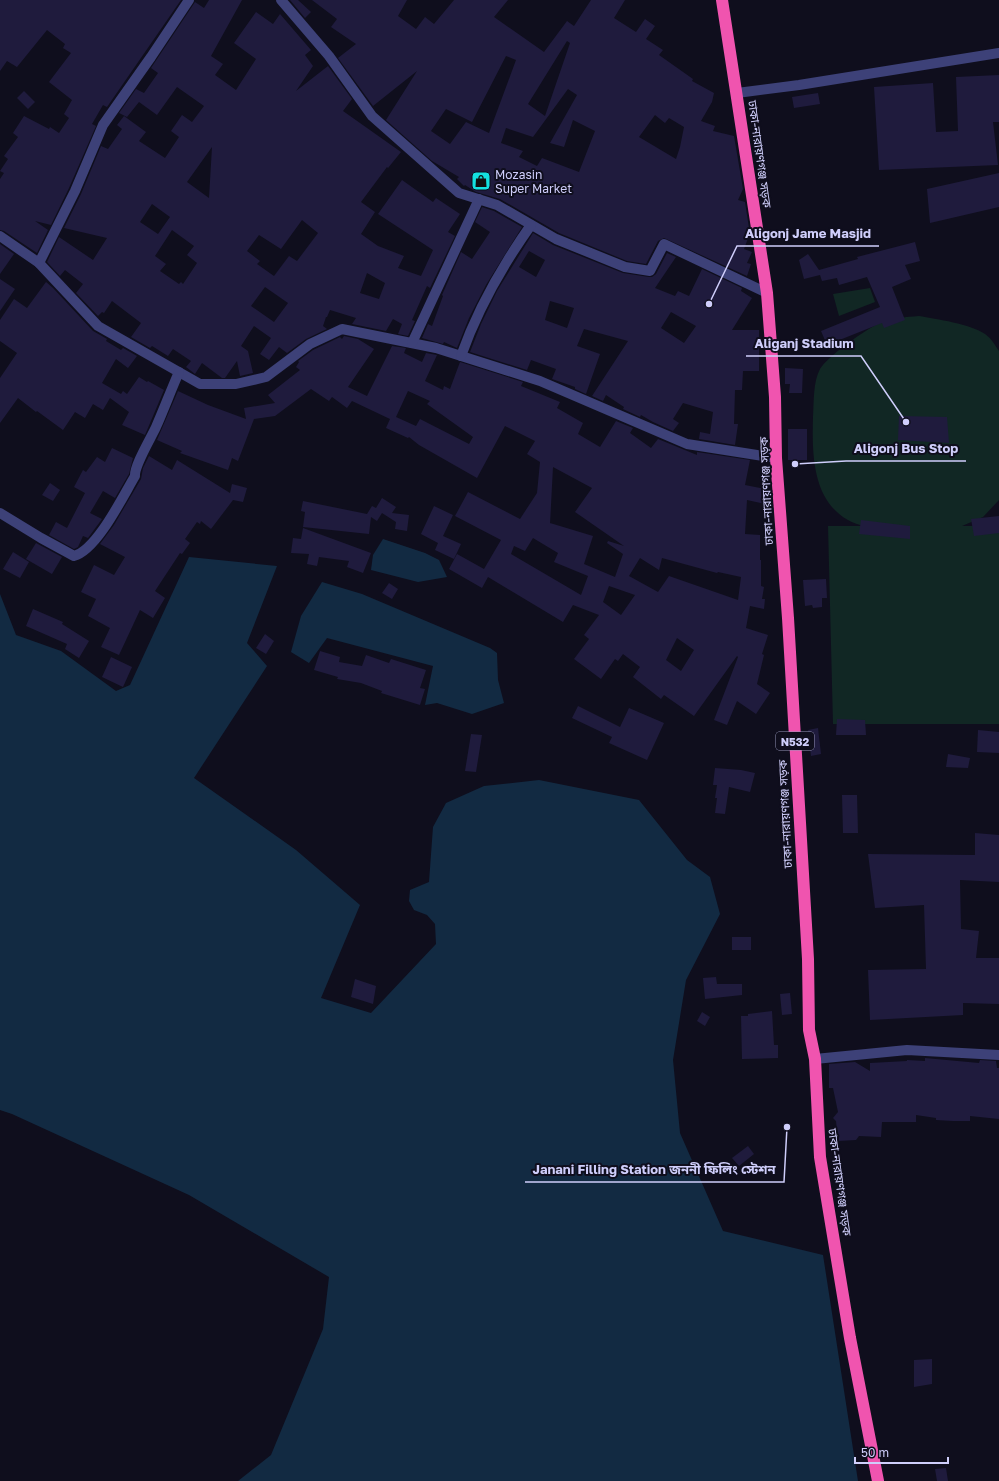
<svg xmlns="http://www.w3.org/2000/svg" width="999" height="1481" viewBox="0 0 999 1481" font-family="'Golos Text','Noto Sans Bengali',sans-serif">
<style>
.green{fill:#112724}
.water{fill:#122a42}
.building{fill:#1f1b3d;fill-rule:evenodd}
.lines{fill:none;stroke-linecap:round;stroke-linejoin:round}
.minor{stroke:#3d4178;stroke-width:10}
.highway{stroke:#f054af;stroke-width:12}
.labels{text-anchor:middle;dominant-baseline:central;stroke-width:4;stroke-linejoin:round;paint-order:stroke}
.shield{fill:#0f0e1d;stroke:#9594b8;stroke-width:1}
.shield-label{font-size:11px;font-weight:bold;fill:#cfcefb}
.street-label{font-size:12px;fill:#cfcefb;stroke:#0f0e1d}
.poi-label{font-size:12px;fill:#cfcefb;stroke:#0f0e1d;text-anchor:start}
.leader{fill:none;stroke:#cfcefb;stroke-width:1.5}
.callout-dot{fill:#cfcefb;stroke:#0f0e1d;stroke-width:1.5}
.callout-label{font-size:13px;text-anchor:middle;font-weight:bold;fill:#cfcefb;stroke:#0f0e1d;stroke-width:4;stroke-linejoin:round;paint-order:stroke}
</style>
<rect width="100%" height="100%" fill="#0f0e1d"/>
<g class="green">
<polygon points="870,288 875,302 839,316 833,294"/>
<path d="M919 316C936 319 971 324 985 334 991 338 995 345 999 351V500L983 517 962 526H999V724H833L828 526H863C858 524 853 523 848 520 812 500 812 453 813 417 814 401 813 382 820 369 828 356 866 329 880 323 893 318 906 317 919 316Z"/>
</g>
<g class="water">
<polygon points="383,539 425,553 439,560 447,577 418,582 371,570 373,555"/>
<polygon points="189,557 277,566 247,643 267,666 194,778 296,850 360,905 321,998 371,1013 436,944 435,924 427,915 414,910 409,901 410,890 429,882 433,827 446,803 484,786 539,780 639,800 687,860 710,877 720,914 686,980 673,1060 680,1133 723,1231 823,1255 858,1481 238,1481 271,1455 323,1329 329,1277 189,1195 12,1114 0,1110 0,594 16,635 61,651 116,691 130,685"/>
<polygon points="322,582 362,594 490,648 497,653 498,680 504,703 472,714 437,703 425,705 433,666 327,638 309,663 291,652 301,616"/>
</g>
<g class="building">
<polygon points="0,0 181,0 107,107 103,105 92,124 96,126 69,188 51,225 35,221 48,230 37,253 4,231 0,230 0,179 4,173 0,171 8,159 4,156 18,137 13,133 24,116 49,129 50,127 59,133 69,118 64,114 72,100 49,82 71,53 63,48 65,44 47,30 17,67 7,61 0,71"/>
<path d="M209 0H242L211 56 223 64 215 75 236 90 256 59 234 43 256 12 273 24 280 14 311 50 305 55 313 66 296 91 328 66 352 99 343 111 401 152 388 168 387 167 361 202 375 212 361 234 378 246 404 256 398 268 421 276 433 250 378 214 402 180 433 202 436 198 460 214 448 232 455 236 430 288 427 286 412 320 415 321 408 336 398 334 402 324 393 319 386 331 352 324 356 318 330 310 327 317H325H326L323 326 327 329 306 339 287 353 279 347 269 360 260 354 271 338 254 326 241 346 248 351 253 373 240 376 237 361 225 378H222L202 363 195 374 186 367 191 361 173 349 168 356 152 346 150 348 131 337 141 323 112 301 104 313 102 312 98 316 76 293 83 284 65 270 60 276 47 262 59 237 93 260 107 238 64 228 81 194 101 146 108 149 122 129 117 125 124 116 146 132 139 141 165 158 179 137 171 131 182 115 192 122 204 106 177 87 157 115 139 102 127 117 119 113 136 89 144 93 158 73 151 68 195 2 204 8ZM212 147 209 198 187 182ZM152 204 170 217 158 234 140 222ZM302 220 318 233 297 261 289 256 274 276 257 264 260 261 247 251 259 235 281 249ZM172 230 194 246 187 255 197 263 183 284 181 282 179 284 160 271 166 264 155 256ZM367 273 385 283 379 299 360 293ZM265 287 288 303 274 322 251 306Z"/>
<polygon points="290,0 298,0 311,12 305,18"/>
<path d="M312 0H407L398 16 416 29 425 17 434 24 454 0H508L494 17 544 52 567 21 574 26 591 0H625L614 18 636 32 645 19 655 26 646 39 663 50 659 55 693 79 692 81 714 93 712 102 701 121 715 126 713 131 734 136 743 189 738 200 745 202 749 228 747 232 750 233 744 249 752 252 747 263 751 264 747 276 664 238 658 241 646 264 627 261 559 233 500 199 476 192 465 185 464 186 457 179 459 177 432 161 386 120 417 71 373 106 338 58 356 44 331 27 337 19ZM567 41 570 43 545 116 528 104ZM506 56 516 60 489 133 466 122 450 144 431 131 446 109 472 122ZM568 89 577 95 550 143 564 147 573 120 595 131 579 172 542 158 537 166 519 157 523 151 501 143 506 128 533 137ZM655 115 665 123 669 118 684 127 680 147 676 159 639 137Z"/>
<polygon points="999,75 999,122 993,122 998,165 879,170 874,87 933,83 936,132 958,131 956,77"/>
<polygon points="24,91 35,102 28,109 17,98"/>
<polygon points="818,93 820,104 794,108 792,97"/>
<polygon points="999,173 999,207 930,223 927,189"/>
<polygon points="482,207 494,211 522,227 486,285 469,318 457,348 444,342 443,344 422,338 428,324 432,326 443,296 442,295 461,252 472,259 490,232 475,222"/>
<path d="M533 233 553 245 623 273 649 277H652L656 274 667 253 676 257 655 288 675 296 678 291 689 296 702 269 742 288 741 291 752 298 732 330H759V371H743L742 390H735L734 424H738L735 445 699 439 700 432 710 434 713 412 683 403 673 419 679 423 673 431 653 422 641 415 640 417 623 409 624 407 606 395 603 401 592 396 628 341 584 329 577 346 600 354 586 394 575 389V387L552 379 556 369 531 360 527 370 470 352 481 324 497 291ZM529 251 545 260 536 277 519 267ZM550 301 574 308 567 328 545 320ZM671 312 696 326 684 343 661 328Z"/>
<polygon points="915,242 920,261 905,265 911,279 892,287 905,320 884,328 882,323 827,345 821,331 880,307 867,277 839,285 837,278 822,281 820,275 804,279 799,260 808,254 819,270 858,259 857,257"/>
<polygon points="0,244 14,254 0,274"/>
<polygon points="0,279 15,289 0,311"/>
<polygon points="46,282 53,288 93,331 107,339 106,341 121,350 123,348 137,356 128,368 116,359 102,383 121,394 123,391 127,394 139,377 147,382 148,381 164,390 145,435 122,425 129,412 110,398 103,410 93,404 85,418 75,412 63,430 37,411 36,412 18,398 0,423 0,378 17,353 0,341 0,320 14,299 27,308"/>
<path d="M344 336 358 339 374 349 348 387 367 396 392 346 406 348 404 353 422 362 426 353 437 355 425 381 443 390 444 386 450 389 460 362 523 382 521 386 560 402 557 408 583 423 578 434 600 447 616 421 633 428 630 433 651 448 658 439 697 455V452L750 460 745 485 771 490V493L769 505 747 500 745 534 760 535V560H761V586L764 587 762 599H765L764 609 750 606 746 628 768 635 762 654 764 655 757 684 770 693 756 714 737 701 727 725 714 720 738 657 737 656 694 716 664 695 661 699 633 677 640 667 623 654 618 661 615 659 601 679 574 659 589 639 584 635 599 615 573 605 563 622 488 577 482 588 449 569 457 554 484 569 501 540 455 516 468 492 520 519 537 493 540 462 527 454 535 441 505 426 477 478 419 445 409 437 408 438 386 428 390 419 352 401 347 408 332 397 329 401 311 389 275 416 254 419 238 461 232 458 228 470 180 453 182 451 157 440 178 391 208 405 246 419 244 408 275 403 268 395 300 370 296 367 299 362 298 361 313 350 340 337 342 339ZM408 391 430 401 427 404 473 437 469 444 420 419 416 426 396 417ZM553 467 592 488 575 512 624 546 608 541 607 543 623 554 615 577 584 564 593 536 550 523V524ZM533 538 558 553 554 562 588 576 581 595 511 554 514 546 525 551ZM640 558 659 570 662 558 717 573 718 572 741 577 738 600 669 576 658 592 629 576ZM609 586 635 595 621 615 603 602ZM677 638 694 650 681 671 666 660Z"/>
<polygon points="785,368 803,369 802,393 789,393 790,384 785,384"/>
<polygon points="899,416 947,417 949,443 898,440"/>
<rect x="788" y="429" width="19" height="31"/>
<polygon points="112,448 133,458 129,474 115,498 103,491 90,513 102,519 88,538 83,536 78,547 74,549 49,535 56,522 67,528 85,493 74,487 83,470 86,472 97,457 105,462"/>
<polygon points="149,456 172,470 177,460 230,493 232,484 247,488 243,502 233,500 211,529 201,521 200,524 197,522 185,539 190,543 182,554 180,553 155,591 165,598 153,618 140,610 119,655 101,647 110,628 88,616 96,599 81,592 94,565 114,575 125,557 100,544 114,525 141,479 143,468"/>
<polygon points="50,483 60,490 53,501 42,495"/>
<polygon points="382,498 396,507 392,513 409,515 407,531 395,529 396,522 382,513 377,521 371,517 369,534 303,527 305,512 301,511 303,501 367,514 372,506 376,508"/>
<polygon points="434,506 453,515 443,536 461,544 454,559 435,550 438,543 421,534"/>
<polygon points="999,516 999,533 974,536 971,519"/>
<polygon points="861,520 910,526 910,539 859,534"/>
<polygon points="303,528 371,553 363,573 347,567 349,561 319,557 317,566 307,564 309,554 291,553 293,538 301,539"/>
<polygon points="36,543 62,557 52,574 26,559"/>
<polygon points="13,552 29,562 20,578 3,569"/>
<polygon points="826,579 827,598 822,598 822,607 813,608 812,605 805,606 803,580"/>
<polygon points="389,583 398,589 392,599 382,593"/>
<polygon points="33,609 63,622 62,624 89,641 79,658 65,649 67,644 26,626"/>
<polygon points="265,634 274,641 266,654 256,648"/>
<polygon points="320,651 340,657 339,662 362,666 366,655 389,663 391,659 426,670 420,688 425,689 420,705 381,693 382,691 361,683 337,679 338,677 314,670"/>
<polygon points="111,657 132,667 123,687 102,677"/>
<polygon points="578,706 620,727 629,708 664,723 647,760 609,743 612,737 572,718"/>
<polygon points="837,719 865,720 866,735 836,735"/>
<polygon points="818,728 821,754 811,756 808,730"/>
<polygon points="978,730 999,732 999,753 977,752"/>
<polygon points="471,734 482,735 476,772 465,771"/>
<polygon points="948,754 970,758 968,768 946,767"/>
<polygon points="715,768 741,770 755,773 750,792 729,787 725,814 715,813 717,798 715,798 717,785 713,785"/>
<polygon points="842,795 857,795 858,833 843,833"/>
<polygon points="975,833 999,835 999,882 960,880 961,929 979,931 976,958 999,958 999,1004 963,1003 963,1015 870,1020 868,970 926,969 924,905 875,908 868,854 975,855"/>
<rect x="732" y="937" width="19" height="13"/>
<polygon points="716,977 717,984 742,984 742,995 705,999 703,978"/>
<polygon points="355,979 376,986 373,1004 351,997"/>
<polygon points="790,993 792,1014 782,1015 780,994"/>
<polygon points="772,1011 774,1045 778,1045 778,1058 742,1059 741,1016 748,1016 748,1014"/>
<polygon points="702,1012 710,1017 705,1026 697,1021"/>
<polygon points="925,1058 979,1063 980,1060 996,1061 997,1068 999,1068 999,1119 970,1116 970,1121 953,1121 936,1120 936,1118 916,1115 916,1122 882,1122 881,1137 859,1136 856,1140 838,1141 836,1121 833,1118 838,1112 833,1088 829,1088 829,1064 855,1062 870,1071 870,1063 907,1061 907,1060 925,1061"/>
<polygon points="748,1146 754,1154 739,1166 732,1158"/>
<polygon points="932,1359 932,1384 914,1387 914,1360"/>
<polygon points="946,1468 948,1481 937,1481 935,1469"/>
</g>
<g class="lines">
<g class="minor">
<polyline points="281,0 329,56 372,116 459,193 497,205 556,239 625,267 650,271 664,244 767,293"/>
<polyline points="737,93 799,85 999,53"/>
<polyline points="0,236 39,263 98,326 200,384 236,384 266,377 310,344 342,329 436,348 540,381 687,444 776,458"/>
<polyline points="39,263 75,191 103,125 151,57 189,0"/>
<polyline points="412,343 479,199"/>
<path d="M461 356C478 308 502 266 531 225"/>
<path d="M0 513 41 538 74 556C97 550 123 496 135 476 134 466 151 438 156 427 164 409 171 390 179 372"/>
<polyline points="815,1059 907,1050 999,1055"/>
</g>
<polyline class="highway" points="722,0 767,293 775,397 776,458 788,618 808,959 809,1030 815,1059 820,1157 850,1338 878,1481"/>
</g>
<defs>
<symbol id="shop-square" viewBox="-11 -11 22 22"><rect x="-9" y="-9" width="18" height="18" rx="4" fill="#14e1e0" stroke="#0f0e1d"/><path d="M-5-2.5h2.3a2.7 3.5 0 0 1 5.4 0H5L5.5 6h-11ZM-1.5-2.5h3a1.5 2.3 0 0 0-3 0Z" fill="#111"/></symbol>
</defs>
<g fill-rule="evenodd">
<use href="#shop-square" x="470" y="170" width="22" height="22"/>
</g>
<g class="labels">
<rect class="shield" x="776" y="732" width="38" height="18" rx="3"/>
<g class="shield-label">
<text x="795" y="741">N532</text>
</g>
<g class="street-label">
<text transform="translate(760 154) rotate(82)">ঢাকা-নারায়ণগঞ্জ সড়ক</text>
<text transform="translate(766 491) rotate(-93)">ঢাকা-নারায়ণগঞ্জ সড়ক</text>
<text transform="translate(785 814) rotate(-93)">ঢাকা-নারায়ণগঞ্জ সড়ক</text>
<text transform="translate(840 1182) rotate(82)">ঢাকা-নারায়ণগঞ্জ সড়ক</text>
</g>
<g class="poi-label">
<text x="495" y="174">Mozasin<tspan x="495" dy="14">Super Market</tspan></text>
</g>
</g>
<path class="leader" d="M709 304L737 246H879M906 422L861 356H746M795 464L846 461H966M787 1127L784 1182H525"/>
<g class="callout-dot">
<circle cx="709" cy="304" r="4"/>
<circle cx="906" cy="422" r="4"/>
<circle cx="795" cy="464" r="4"/>
<circle cx="787" cy="1127" r="4"/>
</g>
<g class="callout-label">
<text x="808" y="238">Aligonj Jame Masjid</text>
<text x="804" y="348">Aliganj Stadium</text>
<text x="906" y="453">Aligonj Bus Stop</text>
<text x="654" y="1174">Janani Filling Station জননী ফিলিং স্টেশন</text>
</g>
<path d="M855 1457v6h93v-6" fill="none" stroke="#cfcefb" stroke-width="2"/>
<text x="861" y="1457" font-size="12" fill="#cfcefb" stroke="#0f0e1d" stroke-width="3" paint-order="stroke">50 m</text>
</svg>
